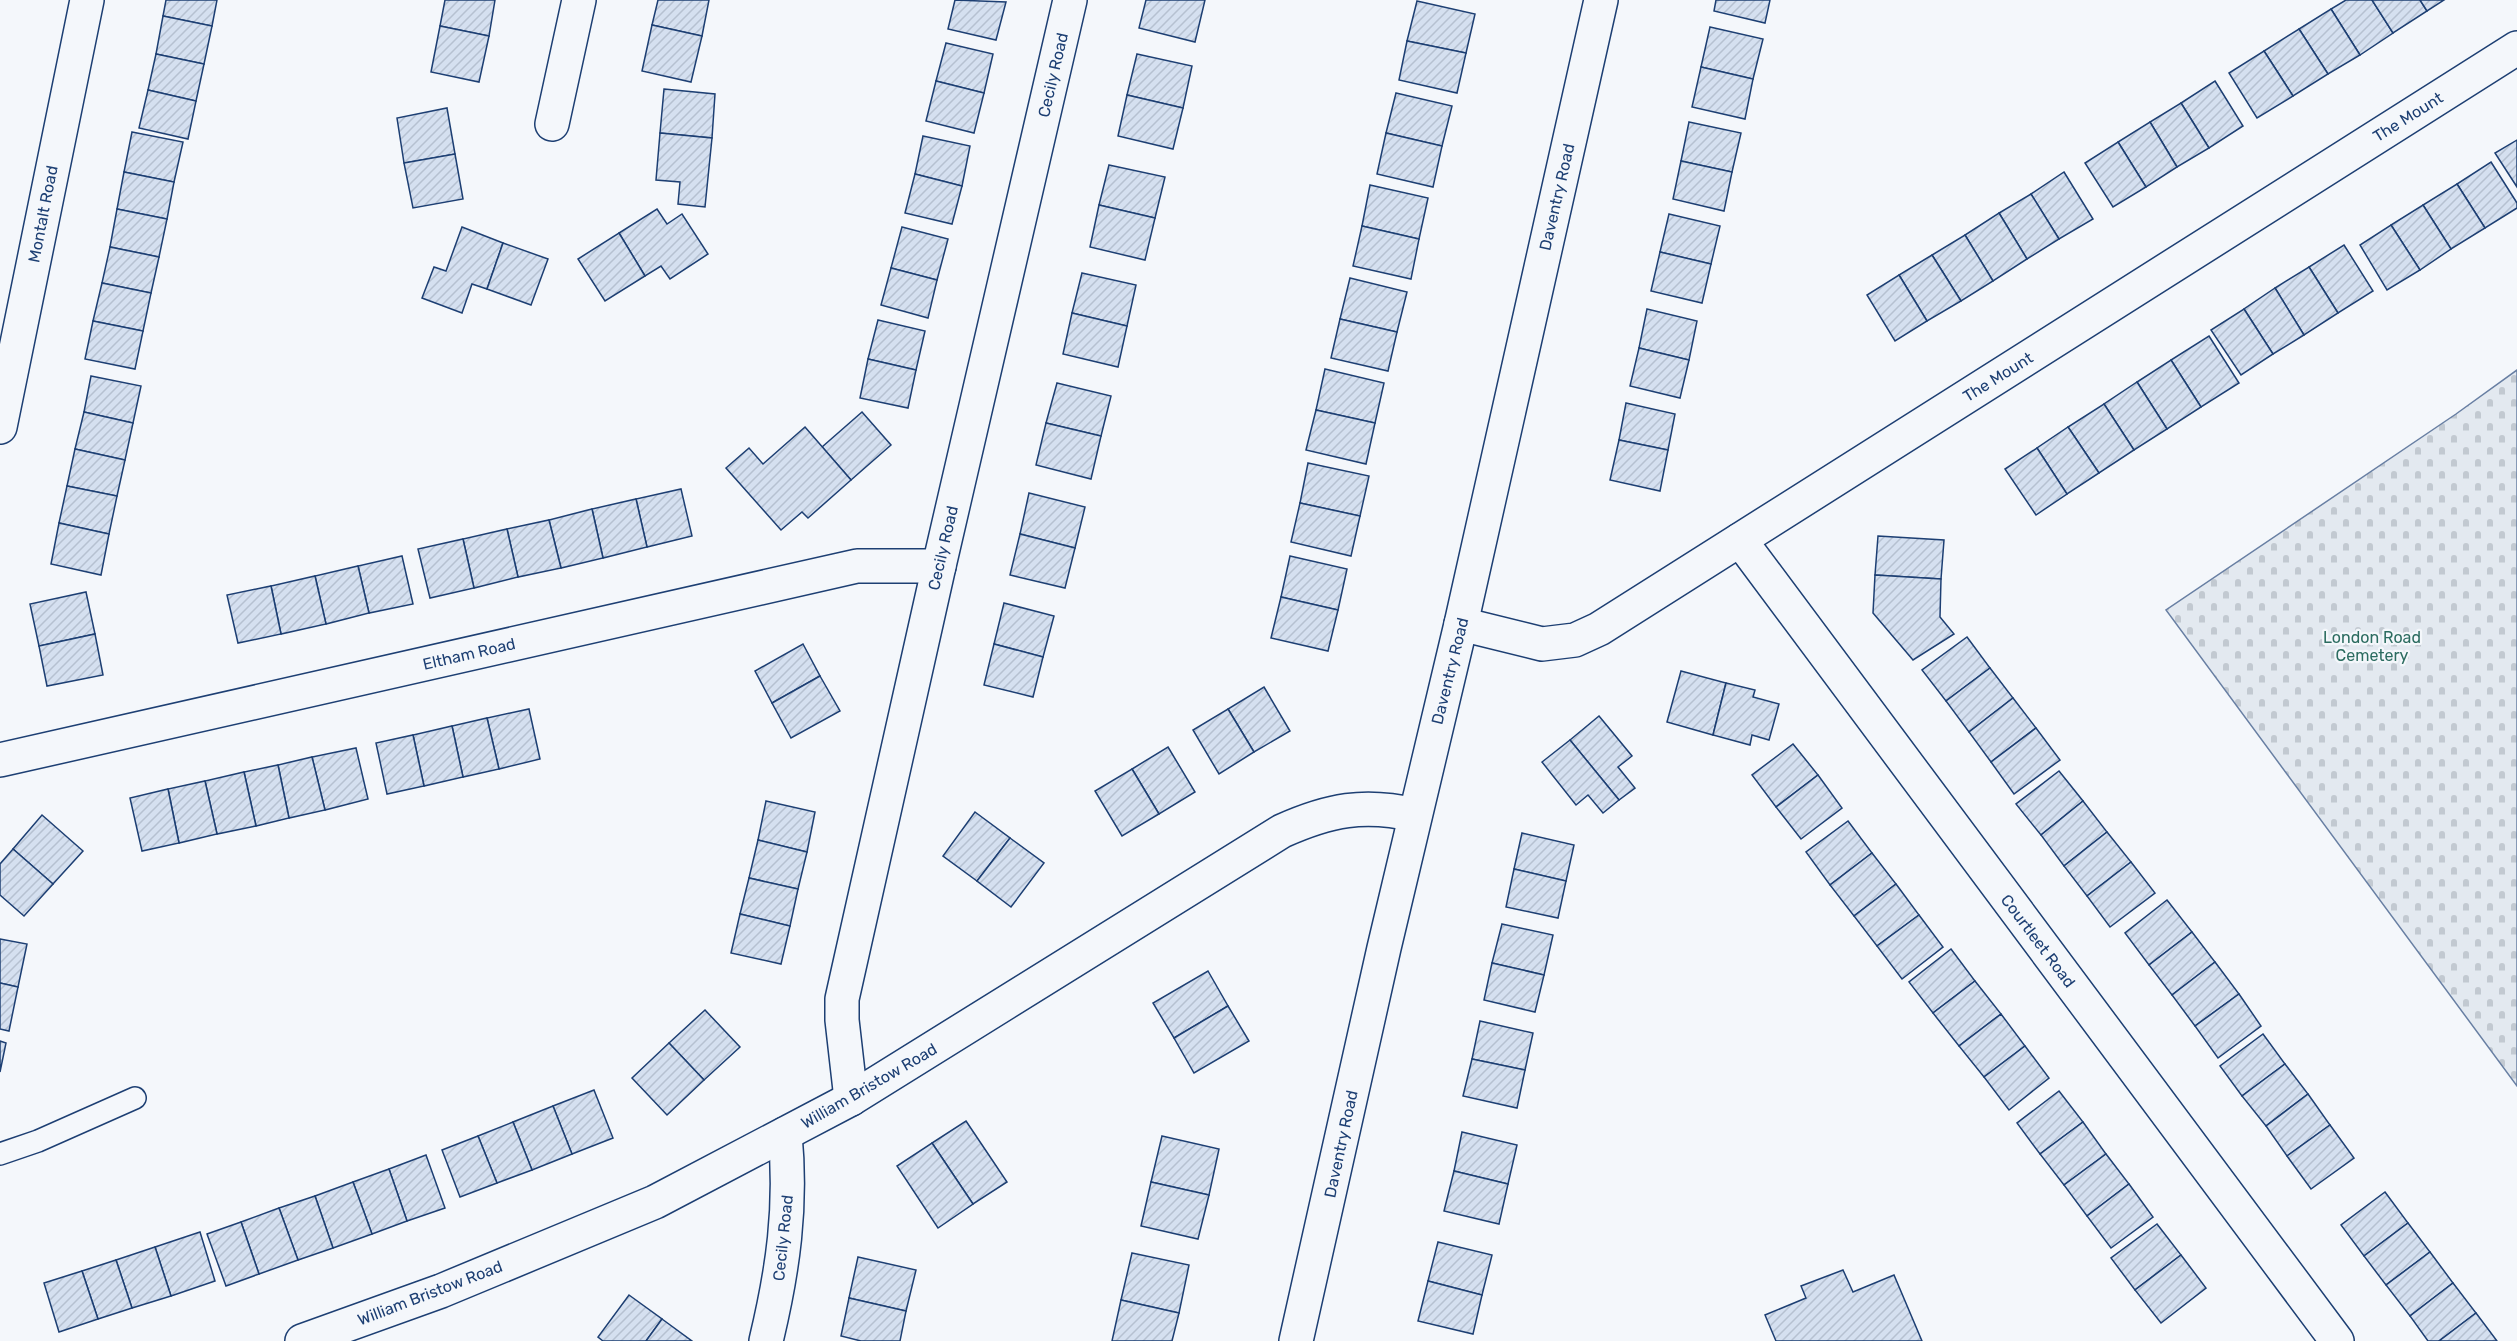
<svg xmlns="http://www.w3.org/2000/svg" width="2517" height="1341" viewBox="0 0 2517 1341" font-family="Rubik,sans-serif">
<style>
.cemetery{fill:url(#cemetery-stones);stroke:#687fa3;stroke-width:1.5}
.building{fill:url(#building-hatch);stroke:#1d3f73;stroke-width:1.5}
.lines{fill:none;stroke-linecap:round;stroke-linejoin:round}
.service-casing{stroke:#1d3f73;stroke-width:24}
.minor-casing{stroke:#1d3f73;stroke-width:36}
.tertiary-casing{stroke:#1d3f73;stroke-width:36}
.service{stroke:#f4f7fb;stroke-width:21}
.minor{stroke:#f4f7fb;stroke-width:33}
.tertiary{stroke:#f4f7fb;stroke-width:33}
.labels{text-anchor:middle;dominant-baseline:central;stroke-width:4.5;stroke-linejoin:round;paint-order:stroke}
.street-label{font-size:16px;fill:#1d3f73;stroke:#f4f7fb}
.park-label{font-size:16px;fill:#2c6c60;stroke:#f4f7fb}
</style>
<defs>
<pattern id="cemetery-stones" width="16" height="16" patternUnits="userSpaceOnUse" patternTransform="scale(1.5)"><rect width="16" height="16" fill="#e3e9f0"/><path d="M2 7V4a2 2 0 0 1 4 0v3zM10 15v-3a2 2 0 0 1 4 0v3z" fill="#c2c9d1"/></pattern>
<pattern id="building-hatch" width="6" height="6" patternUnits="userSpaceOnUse" patternTransform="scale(1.5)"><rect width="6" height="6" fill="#d5e0f0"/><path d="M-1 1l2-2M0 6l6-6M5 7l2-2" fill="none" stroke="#b6c1d1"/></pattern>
</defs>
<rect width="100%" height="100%" fill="#f4f7fb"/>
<polygon class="cemetery" points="2517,370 2517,1086 2166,610 2456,414"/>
<g class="building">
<polygon points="166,0 217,0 212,26 163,16"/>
<polygon points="445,0 495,0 489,36 440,26"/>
<polygon points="658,0 709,0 702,36 652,25"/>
<polygon points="955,0 1006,2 996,40 948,29"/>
<polygon points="1146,0 1205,0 1195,42 1139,28"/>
<polygon points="1716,0 1770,0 1765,23 1714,11"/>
<polygon points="2346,0 2372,0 2393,33 2360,55 2331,9"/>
<polygon points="2372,0 2420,0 2427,11 2393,33"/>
<polygon points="2420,0 2444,0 2427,11"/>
<polygon points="1417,1 1475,14 1466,53 1407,41"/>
<polygon points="2331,9 2360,55 2328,74 2299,29"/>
<polygon points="163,16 212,26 204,64 156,54"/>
<polygon points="652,25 702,36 691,82 642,71"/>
<polygon points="440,26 489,36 479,82 431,72"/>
<polygon points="1710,27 1763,39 1753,79 1701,67"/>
<polygon points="2299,29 2328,74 2293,96 2264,51"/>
<polygon points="1407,41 1466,53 1457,93 1399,80"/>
<polygon points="946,43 993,54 984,93 936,81"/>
<polygon points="2264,51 2293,96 2257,118 2229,73"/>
<polygon points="156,54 204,64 196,101 148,90"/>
<polygon points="1137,54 1192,66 1183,108 1127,95"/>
<polygon points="1701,67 1753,79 1745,119 1692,107"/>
<polygon points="936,81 984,93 974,133 926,121"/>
<polygon points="2215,81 2243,126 2209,148 2181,103"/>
<polygon points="664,89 715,94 712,138 660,133"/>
<polygon points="148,90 196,101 188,139 139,128"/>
<polygon points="1396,93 1452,106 1442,146 1386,133"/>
<polygon points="1127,95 1183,108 1173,149 1118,136"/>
<polygon points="2181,103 2209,148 2177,167 2150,122"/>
<polygon points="447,108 455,154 404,163 397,118"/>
<polygon points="1689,122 1741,133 1732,172 1681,161"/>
<polygon points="2150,122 2177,167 2146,187 2118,142"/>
<polygon points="132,132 183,142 174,182 124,172"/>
<polygon points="660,133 712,138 705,207 678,204 680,182 656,180"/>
<polygon points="1386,133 1442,146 1433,187 1377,174"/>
<polygon points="923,136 970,146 962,186 915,174"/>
<polygon points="2517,140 2517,187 2495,153"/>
<polygon points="2118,142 2146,187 2113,207 2085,163"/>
<polygon points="455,154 463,199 413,208 404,163"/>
<polygon points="1681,161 1732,172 1724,211 1673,199"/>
<polygon points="2491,162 2517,203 2517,208 2485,228 2457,184"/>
<polygon points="1109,165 1165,177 1155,218 1099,205"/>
<polygon points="124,172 174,182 167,219 117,209"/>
<polygon points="2064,172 2093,219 2059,239 2031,194"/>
<polygon points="915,174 962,186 952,224 905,213"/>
<polygon points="2457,184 2485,228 2451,249 2423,205"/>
<polygon points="1370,185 1428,198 1419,239 1362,226"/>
<polygon points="2031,194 2059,239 2027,259 1999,213"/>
<polygon points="1099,205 1155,218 1145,260 1090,247"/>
<polygon points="2423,205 2451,249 2420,270 2391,225"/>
<polygon points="117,209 167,219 159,257 110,247"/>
<polygon points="657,209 667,224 682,214 708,254 670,279 661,266 645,276 619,233"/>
<polygon points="1999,213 2027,259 1993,281 1965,235"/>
<polygon points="1669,214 1720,226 1711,264 1660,252"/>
<polygon points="2391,225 2420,270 2387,290 2360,245"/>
<polygon points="1362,226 1419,239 1411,279 1353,266"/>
<polygon points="462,227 503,243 487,289 472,284 462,313 422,298 434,267 446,271"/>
<polygon points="902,227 948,239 937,280 891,268"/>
<polygon points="619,233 645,276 605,301 578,259"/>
<polygon points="1965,235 1993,281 1961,301 1932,255"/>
<polygon points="503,243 548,259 531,305 487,289"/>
<polygon points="2344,245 2373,291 2338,313 2309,267"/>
<polygon points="110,247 159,257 151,293 102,283"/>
<polygon points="1660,252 1711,264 1702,303 1651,291"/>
<polygon points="1932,255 1961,301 1927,321 1899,275"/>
<polygon points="2309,267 2338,313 2304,335 2275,288"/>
<polygon points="891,268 937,280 928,318 881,305"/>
<polygon points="1082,273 1136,285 1127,326 1072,313"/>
<polygon points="1899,275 1927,321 1895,341 1867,295"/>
<polygon points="1350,278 1407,292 1397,332 1340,319"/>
<polygon points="102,283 151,293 143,331 93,321"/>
<polygon points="2275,288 2304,335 2273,354 2244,309"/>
<polygon points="1647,309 1697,321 1689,360 1639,348"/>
<polygon points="2244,309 2273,354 2241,375 2211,330"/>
<polygon points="1072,313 1127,326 1118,367 1063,354"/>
<polygon points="1340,319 1397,332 1388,371 1331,358"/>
<polygon points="878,320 925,331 916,370 868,359"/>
<polygon points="93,321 143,331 135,369 85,359"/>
<polygon points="2209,336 2239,383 2201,407 2171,360"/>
<polygon points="1639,348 1689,360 1680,398 1630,386"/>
<polygon points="868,359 916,370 908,408 860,398"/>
<polygon points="2171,360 2201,407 2167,429 2137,382"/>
<polygon points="1325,369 1384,383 1375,423 1316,410"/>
<polygon points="91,376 141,386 133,423 84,412"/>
<polygon points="2137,382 2167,429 2134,450 2104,404"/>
<polygon points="1057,383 1111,396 1101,436 1046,423"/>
<polygon points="1626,403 1675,414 1668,450 1619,440"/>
<polygon points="2104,404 2134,450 2099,473 2068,427"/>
<polygon points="1316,410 1375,423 1366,464 1306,450"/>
<polygon points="84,412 133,423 125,460 75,449"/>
<polygon points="862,412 891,445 851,480 822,447"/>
<polygon points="1046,423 1101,436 1091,479 1036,465"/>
<polygon points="805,427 851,480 808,518 802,512 781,530 726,468 749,448 763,464"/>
<polygon points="2068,427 2099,473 2067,494 2037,448"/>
<polygon points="1619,440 1668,450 1660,491 1610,480"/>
<polygon points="2037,448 2067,494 2036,515 2005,469"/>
<polygon points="75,449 125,460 117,496 67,486"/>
<polygon points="1308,463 1369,476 1360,516 1300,503"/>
<polygon points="67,486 117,496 109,534 59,523"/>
<polygon points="681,489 692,536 647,547 636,499"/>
<polygon points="1029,493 1085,507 1075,548 1020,534"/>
<polygon points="636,499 647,547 603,558 592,509"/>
<polygon points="1300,503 1360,516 1351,556 1291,542"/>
<polygon points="592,509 603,558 561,568 549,520"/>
<polygon points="549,520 561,568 518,577 507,529"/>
<polygon points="59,523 109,534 101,575 51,564"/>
<polygon points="507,529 518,577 474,588 463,539"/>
<polygon points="1020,534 1075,548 1065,588 1010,575"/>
<polygon points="1878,536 1944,540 1941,579 1875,575"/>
<polygon points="463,539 474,588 430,598 418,549"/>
<polygon points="402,556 413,604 369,613 358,566"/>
<polygon points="1290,556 1347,569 1338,610 1281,597"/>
<polygon points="358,566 369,613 326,624 315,576"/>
<polygon points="1875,575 1941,579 1940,617 1954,634 1913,660 1873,613"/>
<polygon points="315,576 326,624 281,634 271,586"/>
<polygon points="271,586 281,634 238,643 227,595"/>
<polygon points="86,592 95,634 39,646 30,604"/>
<polygon points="1281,597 1338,610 1328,651 1271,638"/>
<polygon points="1004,603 1054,616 1043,657 994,644"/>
<polygon points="95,634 103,675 47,686 39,646"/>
<polygon points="1967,637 1990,668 1946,701 1922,670"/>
<polygon points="803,644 820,676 772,703 755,671"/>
<polygon points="994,644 1043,657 1033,697 984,685"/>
<polygon points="1990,668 2013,698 1969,732 1946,701"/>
<polygon points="1681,671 1726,683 1713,735 1667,722"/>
<polygon points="820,676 840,711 791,738 772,703"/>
<polygon points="1726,683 1755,690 1753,697 1779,704 1769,740 1752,735 1750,745 1713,735"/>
<polygon points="1264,687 1290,731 1254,752 1228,709"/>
<polygon points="2013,698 2036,728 1991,762 1969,732"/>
<polygon points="529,709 540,759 499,769 487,718"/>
<polygon points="1228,709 1254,752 1219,774 1193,730"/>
<polygon points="1599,716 1632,756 1618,767 1635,788 1619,800 1570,740"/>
<polygon points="487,718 499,769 463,777 452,726"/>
<polygon points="452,726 463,777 424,786 413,735"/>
<polygon points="2036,728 2060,760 2014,794 1991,762"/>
<polygon points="413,735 424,786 387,794 376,743"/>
<polygon points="1570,740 1619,800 1603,813 1588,795 1576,805 1542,762"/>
<polygon points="1793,744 1818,775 1776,807 1752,775"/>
<polygon points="1168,747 1195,792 1159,814 1132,769"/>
<polygon points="356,748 368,799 325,810 312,757"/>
<polygon points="312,757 325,810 289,818 278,765"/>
<polygon points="278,765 289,818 256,826 244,772"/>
<polygon points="1132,769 1159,814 1122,836 1095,791"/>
<polygon points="2059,771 2083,801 2041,835 2016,804"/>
<polygon points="244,772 256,826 217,834 205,781"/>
<polygon points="1818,775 1842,808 1801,839 1776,807"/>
<polygon points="205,781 217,834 179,843 168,789"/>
<polygon points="168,789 179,843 142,851 130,798"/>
<polygon points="766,801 815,812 807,852 758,840"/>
<polygon points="2083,801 2107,832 2064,866 2041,835"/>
<polygon points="975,812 1010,838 977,881 943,856"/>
<polygon points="42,815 83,851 53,884 13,849"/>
<polygon points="1848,821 1872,853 1830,885 1806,852"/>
<polygon points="2107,832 2131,862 2087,896 2064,866"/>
<polygon points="1522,833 1574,845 1566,881 1514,869"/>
<polygon points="1010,838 1044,863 1011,907 977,881"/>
<polygon points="758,840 807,852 798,889 749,878"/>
<polygon points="13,849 53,884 24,916 0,895 0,864"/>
<polygon points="1872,853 1896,884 1854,916 1830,885"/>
<polygon points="2131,862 2155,893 2110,927 2087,896"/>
<polygon points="1514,869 1566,881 1558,918 1506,907"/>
<polygon points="749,878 798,889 790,926 740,914"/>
<polygon points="1896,884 1919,915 1877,946 1854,916"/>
<polygon points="2167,900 2192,932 2149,965 2125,933"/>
<polygon points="740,914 790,926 781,964 731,953"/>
<polygon points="1919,915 1943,947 1902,979 1877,946"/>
<polygon points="1502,924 1553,935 1544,975 1492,963"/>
<polygon points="2192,932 2215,962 2172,995 2149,965"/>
<polygon points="0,939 27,944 18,987 0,983"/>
<polygon points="1951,949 1975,981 1933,1013 1909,982"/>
<polygon points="2215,962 2239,994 2195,1026 2172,995"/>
<polygon points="1492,963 1544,975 1535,1012 1484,1000"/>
<polygon points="1208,971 1228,1006 1174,1038 1153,1003"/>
<polygon points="1975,981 2001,1014 1959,1046 1933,1013"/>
<polygon points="0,983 18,987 9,1031 0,1029"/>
<polygon points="2239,994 2261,1026 2218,1058 2195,1026"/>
<polygon points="1228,1006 1249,1041 1194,1073 1174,1038"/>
<polygon points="705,1010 740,1047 704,1080 669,1043"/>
<polygon points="2001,1014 2025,1046 1984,1077 1959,1046"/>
<polygon points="1480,1021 1533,1033 1525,1070 1472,1059"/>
<polygon points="2263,1034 2285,1064 2242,1096 2220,1066"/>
<polygon points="0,1041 6,1043 0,1072"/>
<polygon points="669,1043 704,1080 667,1115 632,1078"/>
<polygon points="2025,1046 2049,1078 2009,1110 1984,1077"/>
<polygon points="1472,1059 1525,1070 1517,1108 1463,1096"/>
<polygon points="2285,1064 2308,1094 2266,1126 2242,1096"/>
<polygon points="594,1090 613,1138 572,1154 553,1106"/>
<polygon points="2059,1091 2083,1122 2040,1154 2017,1123"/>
<polygon points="2308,1094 2330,1125 2287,1156 2266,1126"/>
<polygon points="553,1106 572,1154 532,1170 513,1122"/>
<polygon points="966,1121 1007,1182 973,1204 932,1143"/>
<polygon points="513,1122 532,1170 497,1183 478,1136"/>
<polygon points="2083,1122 2106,1154 2064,1185 2040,1154"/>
<polygon points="2330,1125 2354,1158 2311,1189 2287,1156"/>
<polygon points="1462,1132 1517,1145 1508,1184 1454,1171"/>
<polygon points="478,1136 497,1183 460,1197 442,1150"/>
<polygon points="1162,1136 1219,1149 1209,1195 1151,1182"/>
<polygon points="932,1143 973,1204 938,1228 897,1166"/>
<polygon points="2106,1154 2129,1184 2087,1216 2064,1185"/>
<polygon points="426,1155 445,1208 407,1221 389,1169"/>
<polygon points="389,1169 407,1221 372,1234 353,1182"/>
<polygon points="1454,1171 1508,1184 1499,1224 1444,1211"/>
<polygon points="353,1182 372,1234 333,1248 315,1196"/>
<polygon points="1151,1182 1209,1195 1198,1239 1141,1226"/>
<polygon points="2129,1184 2153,1217 2111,1248 2087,1216"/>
<polygon points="2385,1192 2408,1223 2364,1256 2341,1225"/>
<polygon points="315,1196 333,1248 298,1260 279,1208"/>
<polygon points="279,1208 298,1260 259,1274 241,1222"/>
<polygon points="241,1222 259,1274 226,1286 207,1234"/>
<polygon points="2408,1223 2430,1252 2386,1285 2364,1256"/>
<polygon points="2157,1224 2181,1255 2135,1290 2111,1258"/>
<polygon points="200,1232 215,1281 171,1296 155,1247"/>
<polygon points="1438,1242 1492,1255 1482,1295 1428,1281"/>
<polygon points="155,1247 171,1296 132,1308 116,1260"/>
<polygon points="2430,1252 2453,1283 2410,1316 2386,1285"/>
<polygon points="1132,1253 1189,1265 1179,1313 1121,1300"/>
<polygon points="2181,1255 2206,1288 2161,1323 2135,1290"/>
<polygon points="858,1257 916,1270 906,1311 849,1298"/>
<polygon points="116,1260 132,1308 98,1319 82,1271"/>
<polygon points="1843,1270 1853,1292 1894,1275 1922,1341 1776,1341 1765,1315 1806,1298 1801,1286"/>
<polygon points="82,1271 98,1319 59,1332 44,1283"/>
<polygon points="1428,1281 1482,1295 1473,1334 1418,1321"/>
<polygon points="2453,1283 2476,1313 2439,1341 2428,1341 2410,1316"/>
<polygon points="629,1295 662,1319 646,1341 603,1341 598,1337"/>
<polygon points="849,1298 906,1311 900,1341 861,1341 841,1336"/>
<polygon points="1121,1300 1179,1313 1172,1341 1112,1341"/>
<polygon points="2476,1313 2497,1341 2439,1341"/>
<polygon points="662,1319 692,1341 646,1341"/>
</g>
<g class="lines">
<defs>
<polyline id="service" points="0,1154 38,1141 135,1098"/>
<g id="minor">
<polyline points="552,124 579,0"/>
<polyline points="0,427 87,0"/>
<polyline points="1740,540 2337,1341"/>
<polyline points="1461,624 1542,644 1575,640 1599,629 2517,48"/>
<polyline points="0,760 857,566 939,566"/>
<polyline points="851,1099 842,1020 842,999 939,566 1070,0"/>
<path d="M766 1341C783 1270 792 1207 785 1134"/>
</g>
<g id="tertiary">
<path d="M302 1341 441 1291 655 1202 851 1099 1282 831C1329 810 1364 803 1415 815"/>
<polyline points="1296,1341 1384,948 1461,624 1601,0"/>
</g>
</defs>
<use href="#service" class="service-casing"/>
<use href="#minor" class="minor-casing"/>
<use href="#tertiary" class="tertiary-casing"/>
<use href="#service" class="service"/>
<use href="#minor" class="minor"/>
<use href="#tertiary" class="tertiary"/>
</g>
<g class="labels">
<g class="street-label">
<text transform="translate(1053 75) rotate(-77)">Cecily Road</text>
<text transform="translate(2408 117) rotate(-32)">The Mount</text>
<text transform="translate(1557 197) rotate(-77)">Daventry Road</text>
<text transform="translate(43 214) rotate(-79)">Montalt Road</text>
<text transform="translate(1998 377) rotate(-32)">The Mount</text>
<text transform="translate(943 548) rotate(-77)">Cecily Road</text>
<text transform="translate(469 654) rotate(-13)">Eltham Road</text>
<text transform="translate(1450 671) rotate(-76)">Daventry Road</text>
<text transform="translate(2038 941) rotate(53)">Courtleet Road</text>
<text transform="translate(869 1086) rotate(-30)">William Bristow Road</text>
<text transform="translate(1341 1144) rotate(-78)">Daventry Road</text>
<text transform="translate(783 1238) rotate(-84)">Cecily Road</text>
<text transform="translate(430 1293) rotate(-21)">William Bristow Road</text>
</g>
<g class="park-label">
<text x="2372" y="637">London Road<tspan x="2372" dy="18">Cemetery</tspan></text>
</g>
</g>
</svg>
